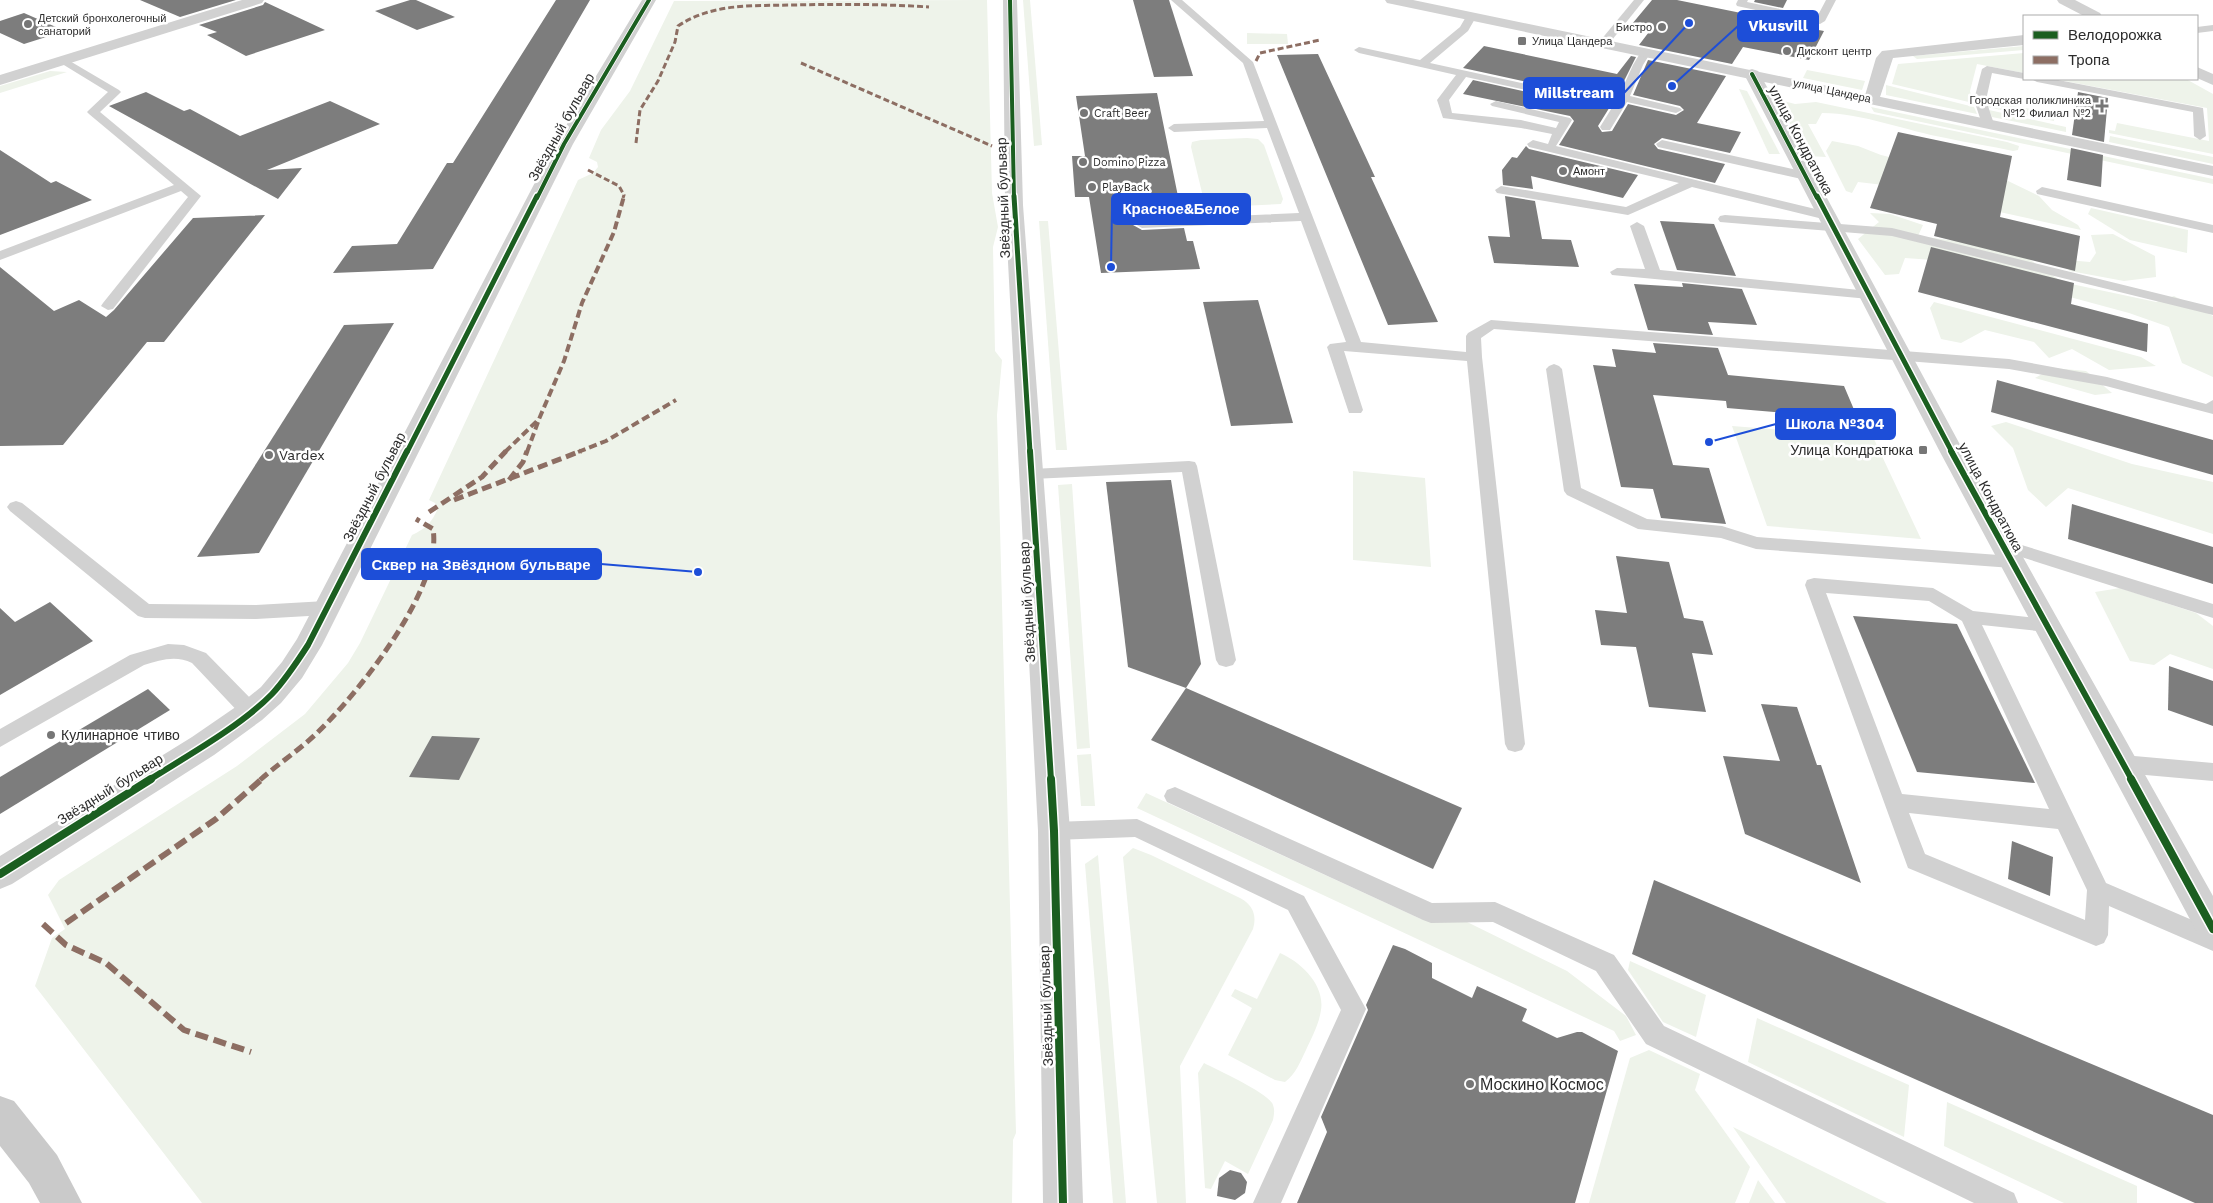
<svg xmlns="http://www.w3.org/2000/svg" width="2213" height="1203" viewBox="0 0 2213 1203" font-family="'Work Sans',sans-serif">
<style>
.green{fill:#eef3ea}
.building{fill:#7d7d7d}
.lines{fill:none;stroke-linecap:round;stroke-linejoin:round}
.service{fill:#d1d1d1;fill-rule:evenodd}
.minor{fill:#d1d1d1;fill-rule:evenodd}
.tertiary{fill:#d1d1d1;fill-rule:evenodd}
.secondary{fill:#cacaca;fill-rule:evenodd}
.quiet-far3{stroke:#8d6e63;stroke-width:3;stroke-dasharray:6 3;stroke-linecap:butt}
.quiet-far2{stroke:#8d6e63;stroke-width:4;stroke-dasharray:8 4;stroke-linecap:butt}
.quiet-far1{stroke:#8d6e63;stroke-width:5;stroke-dasharray:10 5;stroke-linecap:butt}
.quiet{stroke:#8d6e63;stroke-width:6;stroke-dasharray:13 6;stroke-linecap:butt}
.cycleway-far3-casing{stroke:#fff;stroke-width:5.5}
.cycleway-far2-casing{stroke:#fff;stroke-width:8}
.cycleway-far1-casing{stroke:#fff;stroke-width:9}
.cycleway-casing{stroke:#fff;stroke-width:11}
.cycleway-far3{stroke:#1b5e20;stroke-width:4}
.cycleway-far2{stroke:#1b5e20;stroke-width:5}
.cycleway-far1{stroke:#1b5e20;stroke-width:6}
.cycleway{stroke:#1b5e20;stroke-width:8}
.poi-dot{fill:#767676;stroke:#fff;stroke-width:2}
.labels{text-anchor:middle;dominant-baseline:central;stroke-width:5;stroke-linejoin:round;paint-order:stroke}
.far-poi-label{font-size:11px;fill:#2c2c2c;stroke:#fff;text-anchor:start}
.far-street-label{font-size:11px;fill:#2c2c2c;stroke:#fff}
.street-label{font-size:14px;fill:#2c2c2c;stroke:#fff}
.poi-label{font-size:14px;fill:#2c2c2c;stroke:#fff;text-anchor:start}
.near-poi-label{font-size:16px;fill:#2c2c2c;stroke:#fff;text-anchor:start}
.leader{fill:none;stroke:#1d4ed8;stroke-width:2}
.callout-dot{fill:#1d4ed8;stroke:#fff;stroke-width:2}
.callout{fill:#1d4ed8;stroke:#1d4ed8;stroke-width:2}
.callout-label{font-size:15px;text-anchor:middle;font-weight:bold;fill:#fff}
</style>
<rect width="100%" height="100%" fill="#fff"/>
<g class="green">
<path d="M987 0 992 193 998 227 993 247 995 351 1002 360 997 415 1016 1133 1013 1140 1012 1203H202L35 986 52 938 65 929 48 895 59 880 237 766 305 714 348 663 360 643 412 535C427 528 432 522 438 508L435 503 429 500 578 180 593 173 598 167 597 162 589 158 601 130 630 91 674 1Z"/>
<polygon points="1023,0 1030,0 1042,145 1034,146"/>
<polygon points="1247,33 1287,34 1288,44 1247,44"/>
<polygon points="2024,46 2024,50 1917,59 1913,56"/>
<polygon points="2024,53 2024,73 1977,64 1970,91 1973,103 1892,84 1898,64"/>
<polygon points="1807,70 1865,81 1862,90 1803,78"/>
<polygon points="50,71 67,72 0,93 0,86"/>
<polygon points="2054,79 2186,79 2213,94 2213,154 2109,133 2109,130 2115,131 2117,123 2209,141 2207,108"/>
<polygon points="1886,85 1974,107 1977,114 1886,95"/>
<polygon points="1739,89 1747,91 1780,154 1769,154"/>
<path d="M1776 99 1795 104 1816 102 2007 142 2019 146 2018 150 2013 151C1991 146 1968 143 1946 138 1906 131 1863 113 1822 113L1816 124H1808L1826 157 1808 156Z"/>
<polygon points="1985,100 2055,114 2054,121 1987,107"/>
<polygon points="1871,107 2213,179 2213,184 1874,112"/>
<polygon points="1989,110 2066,127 2066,132 1992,117"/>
<polygon points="2110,136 2213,157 2213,164 2109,142"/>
<polygon points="1247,138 1258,139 1264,145 1283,199 1281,204 1221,207 1208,206 1204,201 1191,147 1192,142 1201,140"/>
<polygon points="1832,141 1858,146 1881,155 1910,162 2006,180 2039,196 2052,210 2078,225 2081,230 1995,211 1909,188 1858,182 1852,193 1846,191 1826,151"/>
<polygon points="2091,208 2188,230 2187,253 2130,240 2088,214"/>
<polygon points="1870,213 1890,214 1923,225 1918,236 1980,244 2029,259 2062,282 2156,302 2174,296 2213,316 2213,377 2182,363 2169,327 2129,313 1933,260 1905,258 1899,274 1885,275 1858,239 1879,222"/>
<polygon points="1039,221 1048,221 1067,450 1056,450"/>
<polygon points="2113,234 2155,256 2156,277 2124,281 2070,271 2064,265 2067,260 2090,262 2096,253 2091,235"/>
<polygon points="1934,302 2141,357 2156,366 2109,370 2072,349 2049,358 2034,342 1985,330 1961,343 1941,339 1930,308"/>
<polygon points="2053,368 2086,371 2112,393 2095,395 2035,378"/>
<polygon points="2006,422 2132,464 2213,482 2213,534 2068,488 2046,507 2028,490 2013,448 1991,426"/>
<polygon points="1732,426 1873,437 1921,539 1767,526"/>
<polygon points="1353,471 1425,478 1431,567 1353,560"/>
<polygon points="1072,484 1090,748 1077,749 1058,485"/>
<polygon points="2120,588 2196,613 2213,626 2213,669 2170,654 2154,665 2130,661 2095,592"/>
<polygon points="1091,754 1095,806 1081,806 1077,755"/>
<polygon points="1146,793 1421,919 1463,920 1567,971 1626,1016 1636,1035 1620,1041 1614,1031 1137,808"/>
<path d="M1133 848 1151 855 1240 898C1253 905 1257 915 1253 929L1180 1066 1186 1203H1157L1123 857Z"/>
<polygon points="1098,855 1126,1203 1113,1203 1085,864"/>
<path d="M1280 953C1301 962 1325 985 1321 1010 1319 1024 1312 1037 1306 1050 1300 1062 1296 1074 1285 1082L1275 1080 1228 1055 1252 1008 1231 996 1235 989 1257 999Z"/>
<polygon points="1630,961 1706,995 1696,1037 1663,1022 1628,970"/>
<polygon points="1757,1018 1909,1085 1904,1137 1748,1062"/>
<polygon points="1649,1050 1700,1074 1695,1090 1750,1167 1735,1203 1589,1203 1630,1058"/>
<path d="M1204 1063C1217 1070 1269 1093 1273 1105 1275 1110 1274 1115 1273 1120L1248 1174 1225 1161 1211 1189 1205 1188 1198 1073Z"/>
<polygon points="1947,1102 2137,1186 2137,1203 2064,1203 1944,1146"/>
<polygon points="1733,1127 1887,1203 1786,1203"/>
<polygon points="1758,1180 1775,1203 1749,1203"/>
</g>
<g class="building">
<polygon points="140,0 236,0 180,17"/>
<polygon points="410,0 416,0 455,17 417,30 375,11"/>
<polygon points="556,0 590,0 433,269 333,273 352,246 397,244 447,163 453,163"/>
<polygon points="1133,0 1169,0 1193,76 1154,77"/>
<polygon points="1652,0 1677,0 1746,14 1749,10 1778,17 1775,22 1824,31 1809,60 1743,47 1732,64 1639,45 1652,28 1632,24"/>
<polygon points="1755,0 1787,0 1783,8 1754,2"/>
<polygon points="265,2 325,30 246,56 207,35 217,32 199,25 263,5"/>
<polygon points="24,13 65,31 24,44 0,33 0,21"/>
<polygon points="1484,46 1617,74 1631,56 1636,57 1616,97 1598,126 1602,132 1612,131 1628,104 1676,115 1684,110 1680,106 1633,95 1648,60 1726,76 1697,123 1741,132 1730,153 1662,138 1654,144 1658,149 1725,164 1715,183 1559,145 1574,121 1570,116 1463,94 1473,80 1600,108 1608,102 1600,98 1463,68"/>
<polygon points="1318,54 1375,177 1371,177 1438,322 1388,325 1277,55"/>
<polygon points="146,92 184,111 190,109 240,136 330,101 380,124 267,170 302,168 278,199 109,106"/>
<polygon points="2078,92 2108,98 2104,142 2072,135"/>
<polygon points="1157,93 1182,216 1142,218 1133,225 1142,230 1184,228 1187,241 1193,241 1200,269 1101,273 1089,197 1075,197 1072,156 1085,156 1076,96"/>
<polygon points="1898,132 2012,156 2000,217 2080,236 2075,271 1934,236 1937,224 1870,208"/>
<polygon points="1526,146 1529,149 1638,175 1623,198 1531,176 1533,189 1503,185 1502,170 1512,157 1517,158"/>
<polygon points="2071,148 2103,155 2101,187 2067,180"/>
<polygon points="0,150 51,183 56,181 92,200 0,235"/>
<polygon points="1505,196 1535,201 1542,239 1571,240 1579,267 1494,263 1488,236 1510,237"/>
<polygon points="265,215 164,342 147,342 63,445 0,446 0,267 54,311 79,300 106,317 114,310 193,218"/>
<polygon points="1660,221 1714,224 1736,276 1677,270"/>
<polygon points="1931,247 2074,283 2071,304 2148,324 2147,352 1918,292"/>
<polygon points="1682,283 1742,289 1757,325 1708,322 1713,335 1648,330 1634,284 1683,287"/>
<polygon points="1258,300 1293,423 1231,426 1203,302"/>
<polygon points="394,323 259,553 197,557 344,325"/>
<polygon points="1653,343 1718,348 1728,375 1844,386 1858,419 1727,408 1726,401 1653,395 1673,465 1709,468 1726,524 1661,518 1653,489 1621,487 1593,365 1616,367 1612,349 1656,353"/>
<polygon points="1997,380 2213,440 2213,475 1991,412"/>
<polygon points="1171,480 1201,664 1186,688 1128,667 1106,482"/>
<polygon points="2072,504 2213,547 2213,584 2068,539"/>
<polygon points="1616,556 1669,562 1684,618 1703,621 1713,655 1692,653 1706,712 1649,707 1636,647 1601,645 1595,610 1627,613"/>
<polygon points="50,602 93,641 0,695 0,608 15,622"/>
<polygon points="1853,616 1957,624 2035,783 1917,772"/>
<polygon points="2169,666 2213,681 2213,726 2168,710"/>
<polygon points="1186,688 1462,808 1433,869 1151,740"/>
<polygon points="148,689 170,710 0,814 0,777"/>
<polygon points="1761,704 1797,707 1817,765 1821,765 1861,883 1745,834 1723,756 1780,761"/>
<polygon points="432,736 480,738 459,780 409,777"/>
<polygon points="2012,841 2053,857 2050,896 2008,879"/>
<polygon points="1654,880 2213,1115 2213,1203 2195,1203 1632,954"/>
<polygon points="1393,945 1405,949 1432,963 1432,978 1472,998 1477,986 1527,1009 1522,1021 1557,1038 1577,1032 1582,1032 1618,1051 1575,1203 1297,1203 1327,1132 1321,1117 1368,1010 1366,1005"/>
<polygon points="1230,1170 1241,1173 1247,1182 1245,1193 1235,1200 1217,1196 1219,1178"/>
</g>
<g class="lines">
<g class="service">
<polygon points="1171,0 1182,0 1253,62 1361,342 1466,352 1466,336 1468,333 1491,320 2009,359 2107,377 2206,404 2213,400 2213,414 2106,386 2009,369 1494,329 1481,338 1482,357 1525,744 1522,750 1515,752 1508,750 1505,744 1467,361 1344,351 1363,410 1361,413 1349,413 1327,347 1330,344 1346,342 1301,221 1142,228 1135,224 1142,220 1299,213 1267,128 1174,132 1168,128 1174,124 1264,121 1243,63"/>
<polygon points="1634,0 1644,0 1608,45 1600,45 1600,41"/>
<polygon points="1738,0 1748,0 1747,2 1817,17 1826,0 1836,0 1825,21 1820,24 1737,6 1736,4"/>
<polygon points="1471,14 1476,17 1468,31 1430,63 1600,100 1606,103 1600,106 1466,77 1449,100 1452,113 1521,120 1556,128 1559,122 1492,106 1490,104 1496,101 1570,118 1572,120 1556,146 1832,213 1834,216 1827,220 1692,187 1628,215 1497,193 1495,190 1501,186 1626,207 1679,183 1529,147 1527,144 1533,140 1548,144 1552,134 1521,128 1443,118 1437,100 1456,75 1359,53 1354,50 1359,47 1420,60 1460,27 1467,15"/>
<polygon points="2213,25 2213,31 2197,33 2197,27"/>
<polygon points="1646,49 1651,52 1643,65 1630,96 1680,108 1682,110 1676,113 1627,102 1610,130 1602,130 1600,127 1618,98 1633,65 1642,50"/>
<polygon points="63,57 119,90 121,92 119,94 100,112 201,196 113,309 108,310 101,306 103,303 188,197 181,191 0,260 0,251 174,185 89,114 87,112 89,110 108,92 59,62 58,60"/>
<polygon points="1987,66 2024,73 2024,79 2026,79 2024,79 1992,73 1986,100 1994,124 1988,128 1982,124 1974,100 1982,69"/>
<polygon points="2031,79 2053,79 2203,108 2206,136 2200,140 2194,136 2193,112 2037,82"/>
<polygon points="1662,140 1806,172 1812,176 1806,180 1658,147 1656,144"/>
<polygon points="2042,187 2213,225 2213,233 2037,194 2036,191"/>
<polygon points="1725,215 1892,228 2213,307 2213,315 1892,236 1720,222 1718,219 1720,216"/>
<polygon points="1637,222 1644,226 1660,270 1869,291 1876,295 1869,299 1612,275 1610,272 1617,268 1645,269 1630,226"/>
<polygon points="1554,364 1559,366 1562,369 1581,488 1647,519 1722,526 1757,537 2012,556 2018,558 2021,562 2018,566 2012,568 1756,549 1721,538 1638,529 1567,495 1564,491 1546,369 1549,366"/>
<polygon points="1189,461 1195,462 1197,466 1236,660 1233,665 1226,667 1219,665 1216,660 1182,472 1032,479 1026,478 1024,474 1026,470 1032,469"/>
<polygon points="16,501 22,503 149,604 256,605 326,601 333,603 335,608 333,613 326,615 256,619 145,618 138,616 10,511 7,507 10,503"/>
<polygon points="2002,539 2213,604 2213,618 1996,549 1993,545 1996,541"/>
<path d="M1814 578 1933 588 1973 611 2054 620 2057 625 2054 630 2047 632 1982 625 2106 883 2213 929V951L2109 906 2108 935 2104 943 2096 946 1908 868 1805 585 1807 580ZM1826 593 1929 601 1962 621 2049 809 1902 794ZM1909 813 2058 829 2087 890 2085 920 1925 854Z"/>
<path d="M168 644 184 645 206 653 258 706 261 712 258 718 251 720 244 718 192 663C176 655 160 660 144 665L0 747V729L130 655Z"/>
<polygon points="2123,755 2213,763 2213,781 2123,773 2116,770 2112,764 2116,758"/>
<polygon points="1175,787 1432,903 1495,902 1614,955 1664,1026 2014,1193 2018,1203 1974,1203 1646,1044 1596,971 1493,922 1431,923 1423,920 1167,802 1164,796 1167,790"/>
<polygon points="1137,819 1304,896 1366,1009 1281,1203 1253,1203 1341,1010 1288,910 1135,837 1054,840 1046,838 1043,831 1046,824 1054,822"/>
</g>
<g class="minor">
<polygon points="242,0 264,0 262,3 0,85 0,75"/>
<polygon points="2057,0 2075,0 2100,13 2102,16 2084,16 2059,3"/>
<polygon points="2024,35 2024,45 1893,58 1878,103 1866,103 1864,99 1876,58 1882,51"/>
<polygon points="2197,67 2213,74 2213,85 2197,78"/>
<polygon points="1752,69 1758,71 1760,74 1964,452 2213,896 2213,945 2201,940 1940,452 1744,74 1746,71"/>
</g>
<g class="tertiary">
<polygon points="642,0 656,0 573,144 322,645 302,678 281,703 262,720 214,755 12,884 0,889 0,856 192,737 240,704 261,687 282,662 297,639 555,144"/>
<polygon points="1003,0 1017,0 1023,205 1070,831 1083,1203 1043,1203 1038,831 1005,205"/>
<polygon points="1385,0 1413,0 2213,166 2213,176 1392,4 1387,3"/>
</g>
<polygon class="secondary" points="0,1096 14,1101 57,1155 82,1203 40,1203 29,1183 0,1146"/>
<g class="quiet-far3">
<polyline points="1256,61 1260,53 1320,40"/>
<polyline points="801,63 992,146"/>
<path d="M636 143 640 110 658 81 675 42 678 26C712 3 753 6 792 5 838 4 883 4 929 7"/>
<polyline points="588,170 619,186 624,195 623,198"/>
</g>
<g class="quiet-far2">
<polyline points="505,452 539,419 564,361 582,303 614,232 624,196"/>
<polyline points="527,452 538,422"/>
<polyline points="578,452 606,441 676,400"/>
</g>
<g class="quiet-far1">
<polyline points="509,480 523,462 527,451"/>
<polyline points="454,500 581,451"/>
<polyline points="429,512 482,477 506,451"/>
<path d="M260 780C279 763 301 749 319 731 359 692 443 587 433 529L416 519"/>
</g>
<g class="quiet">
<polyline points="66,923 216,819 262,779"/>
<polyline points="43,924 66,945 106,963 184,1030 251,1052"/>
</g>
<defs>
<g id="cycleway-far3">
<polyline points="1010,0 1014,198"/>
<polyline points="1752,74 1817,198"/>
<polyline points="537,198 564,144 649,0"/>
</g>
<g id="cycleway-far2">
<polyline points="1014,196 1030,452"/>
<polyline points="1817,196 1952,452"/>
<polyline points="407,452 537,196"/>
</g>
<g id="cycleway-far1">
<polyline points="1030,451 1051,780"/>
<polyline points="1951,451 2132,780"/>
<path d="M149 780C187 756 241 726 272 694 286 679 297 662 308 645L407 451"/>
</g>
<g id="cycleway">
<polyline points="1051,779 1054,831 1063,1203"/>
<polyline points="2131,779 2213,929"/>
<polyline points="0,874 151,779"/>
</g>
</defs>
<use href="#cycleway-far3" class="cycleway-far3-casing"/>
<use href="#cycleway-far2" class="cycleway-far2-casing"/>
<use href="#cycleway-far1" class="cycleway-far1-casing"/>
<use href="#cycleway" class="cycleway-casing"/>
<use href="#cycleway-far3" class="cycleway-far3"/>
<use href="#cycleway-far2" class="cycleway-far2"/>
<use href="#cycleway-far1" class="cycleway-far1"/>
<use href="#cycleway" class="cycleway"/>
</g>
<g class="poi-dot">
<circle cx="28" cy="24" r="5"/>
<circle cx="1662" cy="27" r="5"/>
<rect x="1517" y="36" width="10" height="10" rx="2.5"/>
<circle cx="1787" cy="51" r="5"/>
<path d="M2099.5 98.5h5v5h5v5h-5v5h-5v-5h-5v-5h5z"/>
<circle cx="1084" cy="113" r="5"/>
<circle cx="1083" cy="162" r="5"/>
<circle cx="1563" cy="171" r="5"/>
<circle cx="1092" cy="187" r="5"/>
<rect x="1918" y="445" width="10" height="10" rx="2.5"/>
<circle cx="269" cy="455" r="5"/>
<circle cx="51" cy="735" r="5"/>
<circle cx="1470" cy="1084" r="5"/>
</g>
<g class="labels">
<g class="far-poi-label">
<text x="38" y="18">Детский бронхолегочный<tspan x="38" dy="13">санаторий</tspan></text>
<text x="1652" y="27" text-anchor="end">Бистро</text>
<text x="1532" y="41">Улица Цандера</text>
<text x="1797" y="51">Дисконт центр</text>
<text x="2091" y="100" text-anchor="end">Городская поликлиника<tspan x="2091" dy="13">№12 Филиал №2</tspan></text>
<text x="1094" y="113">Craft Beer</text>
<text x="1093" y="162">Domino Pizza</text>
<text x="1573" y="171">Амонт</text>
<text x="1102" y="187">PlayBack</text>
</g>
<g class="far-street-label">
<text transform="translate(1832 91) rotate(12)">улица Цандера</text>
</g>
<g class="street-label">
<text transform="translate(561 127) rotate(-61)">Звёздный бульвар</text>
<text transform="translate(1801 140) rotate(62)">улица Кондратюка</text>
<text transform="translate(1003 198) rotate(-92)">Звёздный бульвар</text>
<text transform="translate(374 487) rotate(-63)">Звёздный бульвар</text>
<text transform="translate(1991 497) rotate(62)">улица Кондратюка</text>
<text transform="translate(1027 602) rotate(-93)">Звёздный бульвар</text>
<text transform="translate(110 789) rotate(-32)">Звёздный бульвар</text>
<text transform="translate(1046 1006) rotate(-92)">Звёздный бульвар</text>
</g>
<g class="poi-label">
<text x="1913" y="450" text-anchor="end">Улица Кондратюка</text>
<text x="279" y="455">Vardex</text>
<text x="61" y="735">Кулинарное чтиво</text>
</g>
<g class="near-poi-label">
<text x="1480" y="1084">Москино Космос</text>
</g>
</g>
<path class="leader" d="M1672 86L1738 26M1689 23L1624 93M1111 267L1112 209M1709 442L1776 424M698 572L601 564"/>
<g class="callout-dot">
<circle cx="1672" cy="86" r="5"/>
<circle cx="1689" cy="23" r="5"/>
<circle cx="1111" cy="267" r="5"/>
<circle cx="1709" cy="442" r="5"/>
<circle cx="698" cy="572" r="5"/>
</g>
<g class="callout">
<rect x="1738" y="11" width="80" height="30" rx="5"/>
<rect x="1524" y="78" width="100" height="30" rx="5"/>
<rect x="1112" y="194" width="138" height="30" rx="5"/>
<rect x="1776" y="409" width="119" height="30" rx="5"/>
<rect x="362" y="549" width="239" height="30" rx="5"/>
</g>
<g class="callout-label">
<text x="1778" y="31">Vkusvill</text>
<text x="1574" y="98">Millstream</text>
<text x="1181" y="214">Красное&amp;Белое</text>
<text x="1835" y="429">Школа №304</text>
<text x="481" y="570">Сквер на Звёздном бульваре</text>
</g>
<rect x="2023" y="15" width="175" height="65" fill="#ffffff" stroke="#ababab"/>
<rect x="2033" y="31" width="25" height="8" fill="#1b5e20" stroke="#ababab"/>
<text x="2068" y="40" font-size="15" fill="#2c2c2c">Велодорожка</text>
<rect x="2033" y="56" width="25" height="8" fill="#8d6e63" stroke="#ababab"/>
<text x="2068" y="65" font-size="15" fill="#2c2c2c">Тропа</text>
</svg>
